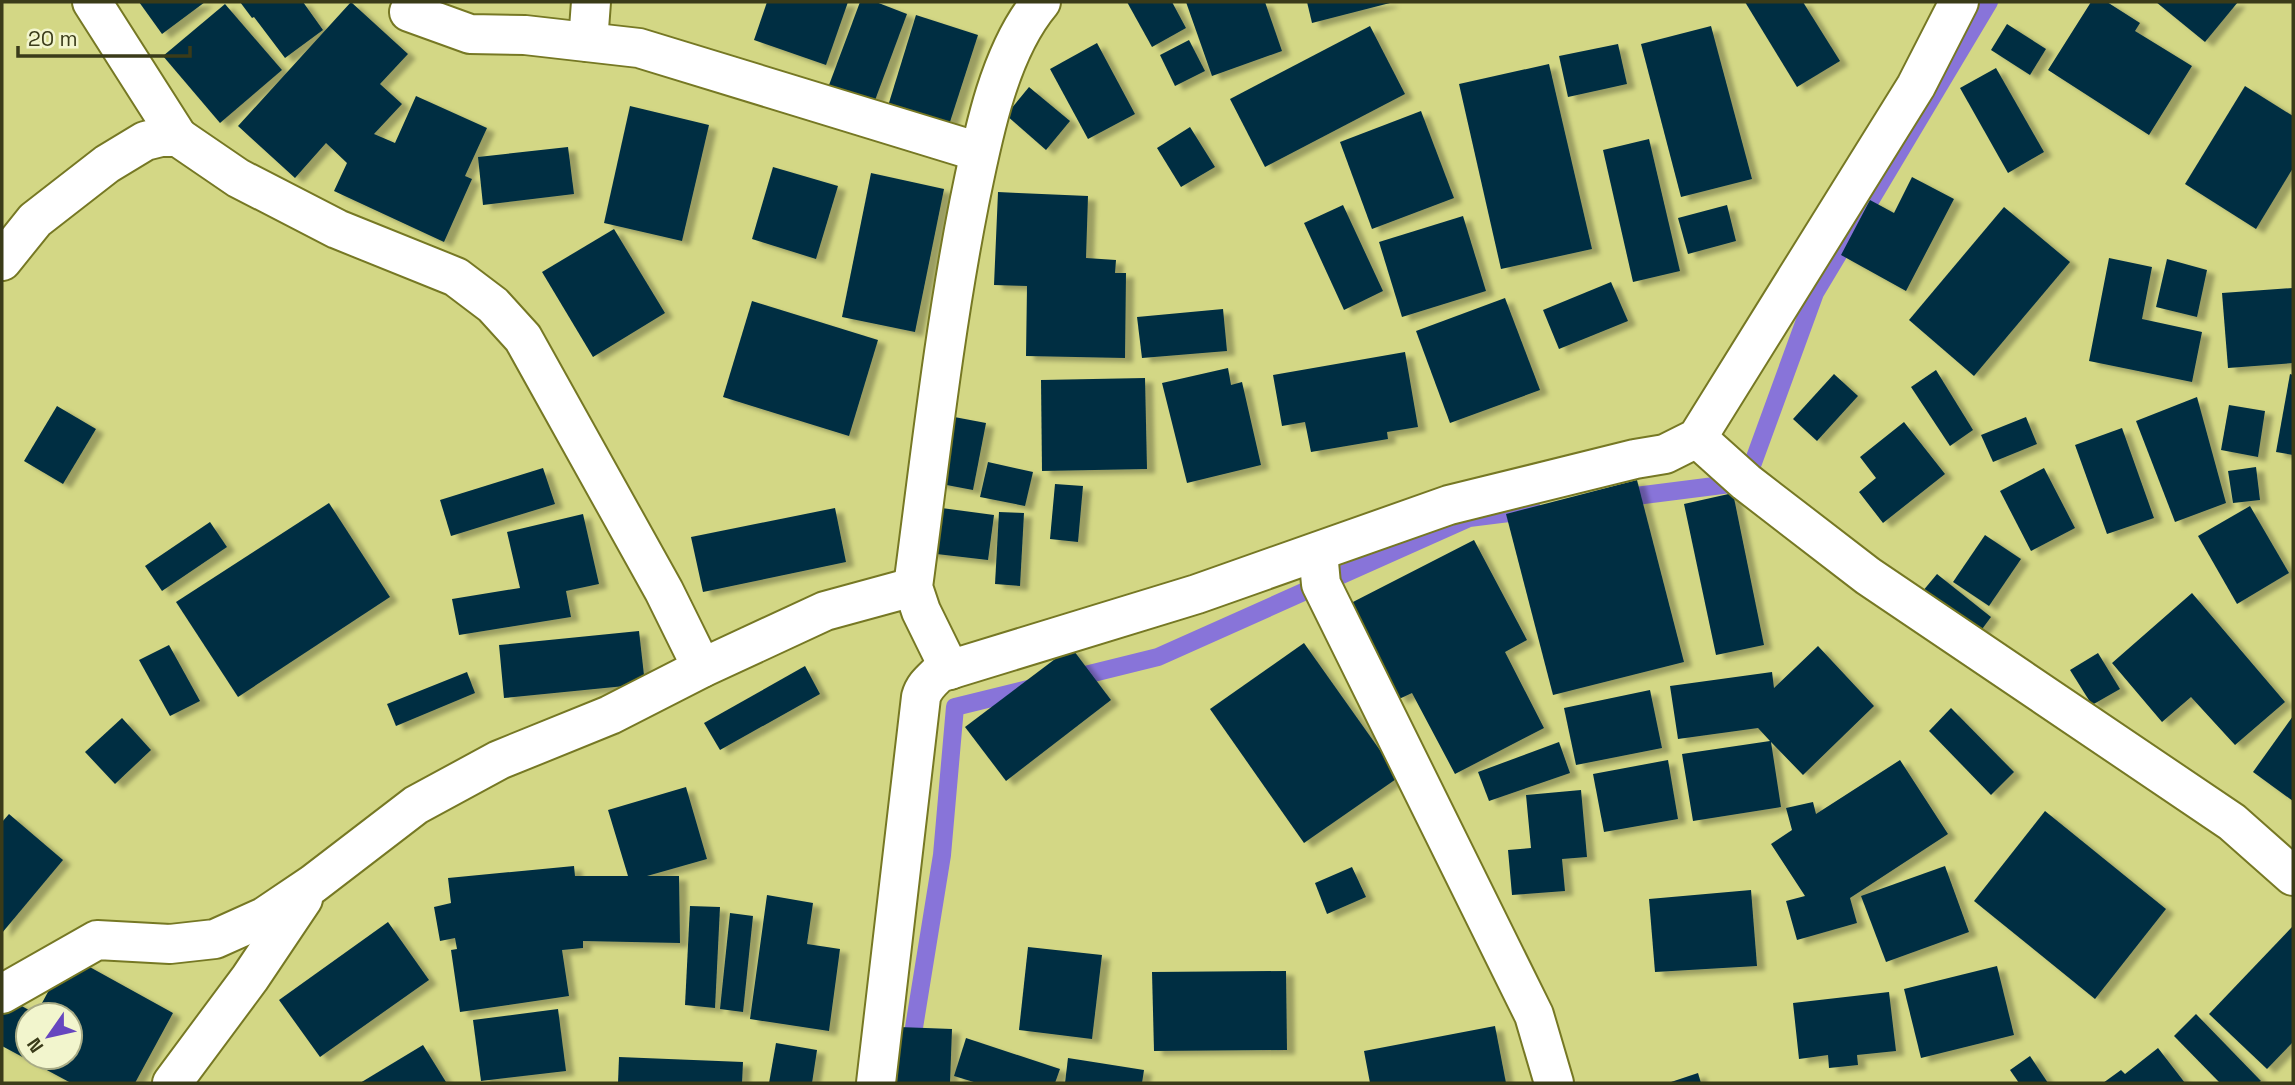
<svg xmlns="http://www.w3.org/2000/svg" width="2295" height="1085" viewBox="0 0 2295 1085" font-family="'Space Grotesk',sans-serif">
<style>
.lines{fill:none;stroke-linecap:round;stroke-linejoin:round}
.stream{stroke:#8874d9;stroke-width:18}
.building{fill:#002f42;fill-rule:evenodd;filter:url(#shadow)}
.minor-casing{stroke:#767824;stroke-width:42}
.tertiary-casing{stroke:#767824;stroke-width:42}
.minor{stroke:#fff;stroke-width:38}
.tertiary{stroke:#fff;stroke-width:38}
</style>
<defs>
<filter id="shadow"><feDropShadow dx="8" dy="4.5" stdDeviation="2" flood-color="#0004"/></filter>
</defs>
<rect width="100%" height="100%" fill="#d3d785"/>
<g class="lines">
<g class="stream">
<polyline points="1620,498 1746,482 1815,293 1989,2"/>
<polyline points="1069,679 1158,657 1469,518 1533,510"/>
<polyline points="905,1083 942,855 955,707 1032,688"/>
</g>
</g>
<g class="building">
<polygon points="139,2 205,2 162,34"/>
<polygon points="240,2 303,2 323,30 285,58 254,17 252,18"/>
<polygon points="351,2 408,54 380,84 402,104 374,134 395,143 416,96 487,128 465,176 472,179 444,242 334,191 347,163 326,143 295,178 238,126"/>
<polygon points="767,2 848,2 826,65 754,40"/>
<polygon points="860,2 876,2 907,14 874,103 829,85"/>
<polygon points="1127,2 1172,2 1186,28 1152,47"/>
<polygon points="1186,2 1265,2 1282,51 1212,76"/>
<polygon points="1307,2 1390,2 1390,3 1312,23"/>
<polygon points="1745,2 1803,2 1840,61 1797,87"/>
<polygon points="2091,2 2107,2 2140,23 2135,31 2192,66 2149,135 2048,70"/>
<polygon points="2156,2 2238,2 2205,42"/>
<polygon points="225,4 282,70 220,123 163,56"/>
<polygon points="916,15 978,35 949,125 888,106"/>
<polygon points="2007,24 2046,49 2030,75 1991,50"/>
<polygon points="1370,26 1405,94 1265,167 1230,99"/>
<polygon points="1711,26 1752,179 1681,197 1641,44"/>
<polygon points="1189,40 1205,71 1175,86 1160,55"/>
<polygon points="1097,43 1135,114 1088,139 1050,69"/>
<polygon points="1618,44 1627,84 1568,97 1559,56"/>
<polygon points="1549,64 1592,249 1501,269 1459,84"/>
<polygon points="1996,68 2044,152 2008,173 1960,88"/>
<polygon points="2245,86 2293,116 2293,168 2256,229 2185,184"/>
<polygon points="1029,87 1070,121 1046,150 1006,115"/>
<polygon points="630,106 709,125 682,241 604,223"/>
<polygon points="1421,111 1454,198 1372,229 1340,142"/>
<polygon points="1190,127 1215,167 1181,187 1157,148"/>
<polygon points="1649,139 1680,271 1633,282 1603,150"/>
<polygon points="568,147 574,194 483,205 478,157"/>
<polygon points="773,167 838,186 816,259 752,239"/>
<polygon points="871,173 944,189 915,332 842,317"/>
<polygon points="1912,177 1954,199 1906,291 1841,255 1870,200 1894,213"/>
<polygon points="998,192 1088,196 1086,258 1116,260 1115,273 1126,273 1125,358 1026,356 1027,286 994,285"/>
<polygon points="1343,205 1383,291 1344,310 1304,223"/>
<polygon points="1727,205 1736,241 1688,254 1678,218"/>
<polygon points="2004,207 2070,262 1974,376 1909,320"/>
<polygon points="1463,216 1486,291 1402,317 1379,242"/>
<polygon points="614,229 665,313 593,357 542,272"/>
<polygon points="2109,258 2152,267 2142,319 2202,332 2192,382 2089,361"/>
<polygon points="2167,259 2207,270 2197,317 2156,307"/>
<polygon points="1611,282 1628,321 1559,349 1543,310"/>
<polygon points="2293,288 2293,363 2228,368 2222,293"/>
<polygon points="1505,298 1540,390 1450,423 1416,331"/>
<polygon points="752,301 878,340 849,436 723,397"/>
<polygon points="1223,309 1227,351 1142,358 1137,317"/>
<polygon points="1405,352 1418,427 1387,432 1388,439 1311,452 1305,422 1282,426 1273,375"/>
<polygon points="1228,368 1231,385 1242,382 1261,465 1187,483 1162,383"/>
<polygon points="1936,370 1973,430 1950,446 1911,387"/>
<polygon points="1834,374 1858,396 1817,441 1793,419"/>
<polygon points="2290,374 2293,375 2293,455 2276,452"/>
<polygon points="1145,378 1147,469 1042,471 1041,380"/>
<polygon points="2197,397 2226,503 2175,522 2136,421"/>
<polygon points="2229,405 2265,411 2258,457 2221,450"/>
<polygon points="57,406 96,429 63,484 24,461"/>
<polygon points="949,416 986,423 973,490 936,483"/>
<polygon points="2026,417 2037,444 1993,462 1981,435"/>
<polygon points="1904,422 1945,474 1883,523 1859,492 1876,478 1860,457"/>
<polygon points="2122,428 2154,518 2107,534 2075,445"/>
<polygon points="988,462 1033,472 1025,506 980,497"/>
<polygon points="2256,467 2260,500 2233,503 2228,471"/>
<polygon points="543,468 555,504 451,536 440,500"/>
<polygon points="2044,468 2075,528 2031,551 2000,491"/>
<polygon points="1637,480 1684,662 1553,695 1506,514"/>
<polygon points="1055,484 1083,486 1078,542 1050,539"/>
<polygon points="1733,493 1764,645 1716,655 1684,504"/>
<polygon points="329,503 390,597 238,697 176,602"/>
<polygon points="2250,506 2289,573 2237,604 2198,536"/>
<polygon points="934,507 994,515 988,560 928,553"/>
<polygon points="835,508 846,562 703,592 691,537"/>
<polygon points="999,512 1024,513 1020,586 995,584"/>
<polygon points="583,514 599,584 566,591 571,617 459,635 452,599 520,588 507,532"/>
<polygon points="210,522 227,547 162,591 145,566"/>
<polygon points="1985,535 2021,559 1989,606 1953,582"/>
<polygon points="1474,540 1527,640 1505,652 1544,728 1455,774 1412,693 1399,699 1349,604"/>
<polygon points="1937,574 1991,617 1977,636 1922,592"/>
<polygon points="2192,593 2285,702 2235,745 2191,697 2162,722 2112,663"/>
<polygon points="639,631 645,684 504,698 499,645"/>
<polygon points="1304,643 1399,777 1304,843 1210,709"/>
<polygon points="169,645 200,701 170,716 139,660"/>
<polygon points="1818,646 1874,706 1803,775 1771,742 1781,807 1693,821 1682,754 1770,741 1758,728 1678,739 1670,686 1772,672 1774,688"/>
<polygon points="1071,647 1111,700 1006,781 965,727"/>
<polygon points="2098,653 2120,689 2092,705 2070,670"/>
<polygon points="805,666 820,694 720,750 704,723"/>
<polygon points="467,672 475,693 396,726 387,704"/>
<polygon points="1650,690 1662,748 1576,765 1564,708"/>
<polygon points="1951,708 2014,772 1991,795 1929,731"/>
<polygon points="2293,716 2293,801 2253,772"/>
<polygon points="122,718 151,750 115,784 85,752"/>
<polygon points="1559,742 1570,773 1489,801 1478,772"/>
<polygon points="1668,760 1678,819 1604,832 1593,774"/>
<polygon points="1900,760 1948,834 1850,898 1857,923 1797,940 1786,901 1805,896 1771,844 1792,830 1786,808 1813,802 1816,814"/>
<polygon points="686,787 707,859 647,876 679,876 680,943 583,941 583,948 562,950 569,996 460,1012 451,950 457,949 455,938 440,941 434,907 451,903 448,878 574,866 575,876 628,876 608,810"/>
<polygon points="1581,790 1587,857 1562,859 1565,891 1512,895 1508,850 1531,848 1526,795"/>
<polygon points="2045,811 2166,909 2095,999 1974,901"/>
<polygon points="9,814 63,860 2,933 2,822"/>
<polygon points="1945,866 1969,932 1886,962 1861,896"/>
<polygon points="1352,867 1366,897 1327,914 1315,883"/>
<polygon points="1751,890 1757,966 1655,972 1649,899"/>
<polygon points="767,895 813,903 807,944 840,949 829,1031 750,1019"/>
<polygon points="690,906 720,907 715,1008 685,1005"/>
<polygon points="730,913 753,916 743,1012 720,1009"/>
<polygon points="388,922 429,980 320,1057 279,1000"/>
<polygon points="2292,927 2293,1042 2267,1069 2209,1014"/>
<polygon points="1028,947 1102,955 1092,1039 1019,1030"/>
<path d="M68 955 173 1013 135 1083H71L2 1046V995L36 1014ZM28 1015H70V1057H28Z"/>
<polygon points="1997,966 2014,1035 1921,1058 1904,989"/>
<polygon points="1286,971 1287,1050 1154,1051 1152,972"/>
<polygon points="1889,992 1896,1051 1857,1055 1858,1065 1829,1068 1828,1055 1799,1059 1793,1003"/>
<polygon points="558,1009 566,1071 481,1081 473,1020"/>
<polygon points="2196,1014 2261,1081 2258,1083 2220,1083 2174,1036"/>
<polygon points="1495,1026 1506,1083 1370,1083 1364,1051"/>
<polygon points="899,1027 952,1029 950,1083 897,1083"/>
<polygon points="966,1038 1060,1069 1055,1083 977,1083 954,1076"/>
<polygon points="776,1043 817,1050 812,1083 769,1083"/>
<polygon points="423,1045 446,1082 360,1083"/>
<polygon points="2158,1048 2185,1083 2103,1083 2121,1070 2125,1074"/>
<polygon points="2030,1056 2048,1083 2019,1083 2010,1070"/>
<polygon points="619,1057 743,1062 742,1083 618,1083"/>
<polygon points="1068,1058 1144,1070 1142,1083 1065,1083"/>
<polygon points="1698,1073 1701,1083 1668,1083"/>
</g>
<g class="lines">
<defs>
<g id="minor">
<polyline points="92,2 178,137"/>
<polyline points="409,12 470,34 525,35 639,48 979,152"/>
<polyline points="588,42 591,2"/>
<polyline points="2,261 35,220 107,164 145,141 161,137 178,137 238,178 337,229 456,277 493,305 523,338 664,591 702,668"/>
<polyline points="1697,438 1746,482 1868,576 2232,822 2293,876"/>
<polyline points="1318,552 1321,584 1534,1015 1554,1083"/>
<path d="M950 670 921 611 913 587C930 459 944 331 969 204 982 140 998 53 1041 2"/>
<polyline points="2,994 97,940 170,944 215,939 264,917 313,884 416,805 499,760 610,715 702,668 825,611 913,587"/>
<polyline points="172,1083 250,978 303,899"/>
</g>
<path id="tertiary" d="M876 1083 921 697C924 686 931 681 939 673L1197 594 1449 505 1635 459 1665 454 1697 438 1916 86 1959 2"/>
</defs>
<use href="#minor" class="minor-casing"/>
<use href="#tertiary" class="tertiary-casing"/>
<use href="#minor" class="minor"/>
<use href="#tertiary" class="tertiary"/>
</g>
<rect width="2295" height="1085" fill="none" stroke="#3a3b19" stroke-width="7"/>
<g transform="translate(49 1036) rotate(236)"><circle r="33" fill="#f2f5cd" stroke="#a8ab85" stroke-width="2"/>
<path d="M0-5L12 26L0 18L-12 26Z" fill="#6646bf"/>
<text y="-10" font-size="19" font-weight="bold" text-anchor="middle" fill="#3a3b19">N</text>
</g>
<path d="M18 46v10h172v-10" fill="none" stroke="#3a3b19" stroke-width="3.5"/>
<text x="28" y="46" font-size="21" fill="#3a3b19" stroke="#f2f5cd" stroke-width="5" paint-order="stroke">20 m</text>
</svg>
